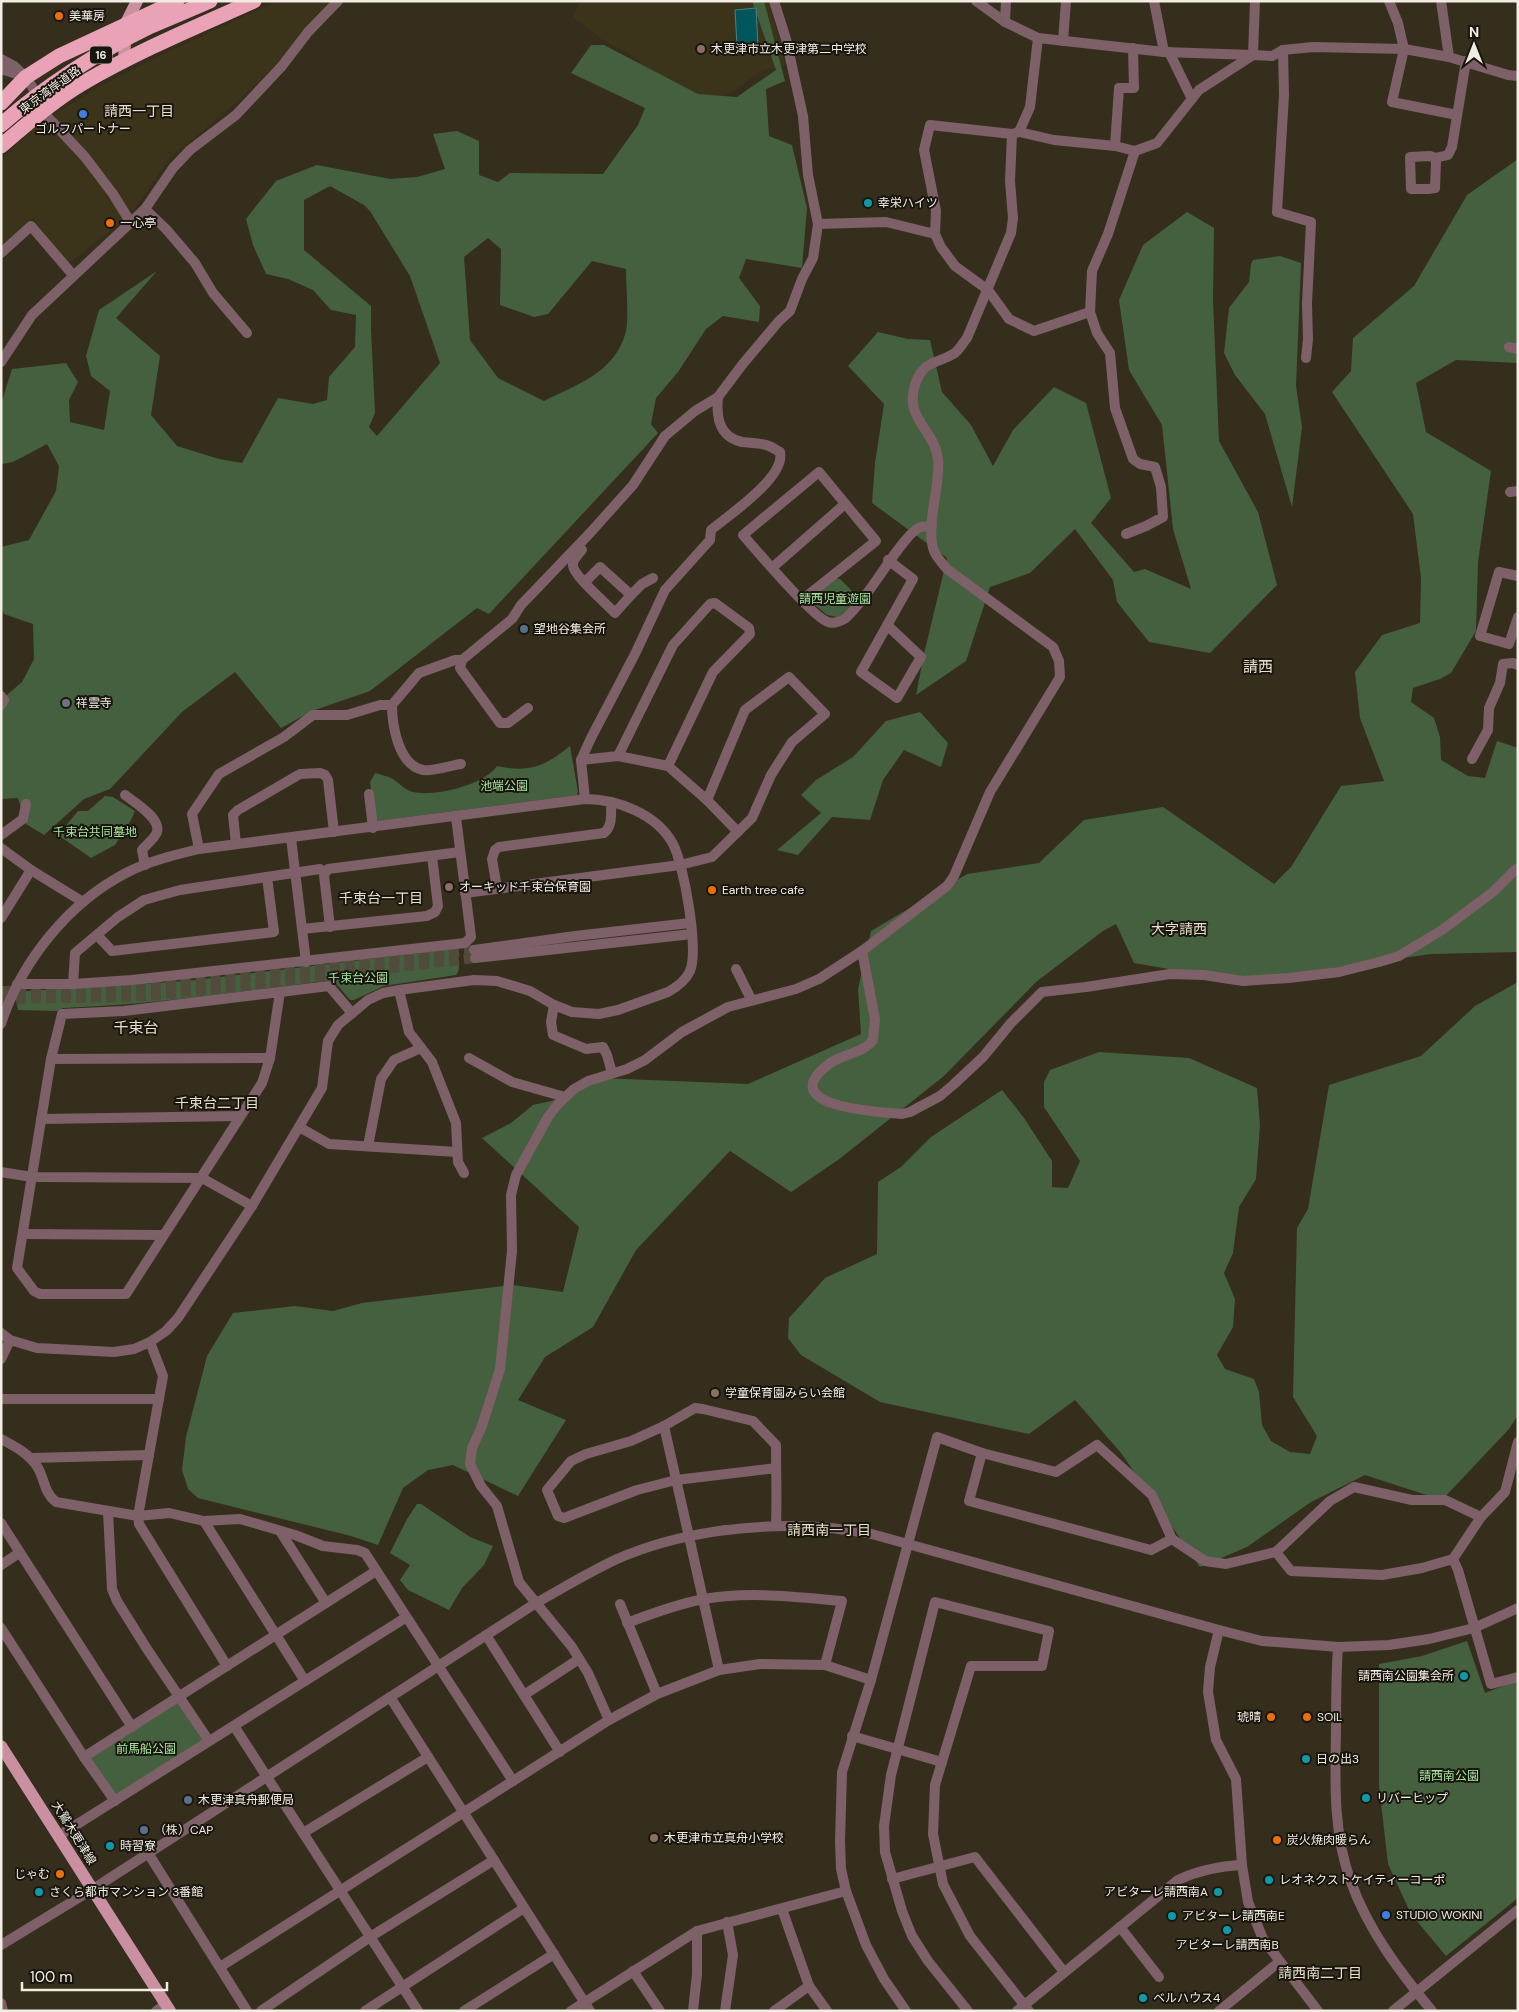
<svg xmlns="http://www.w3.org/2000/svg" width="1519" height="2012" viewBox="0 0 1519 2012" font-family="'DM Sans','Noto Sans JP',sans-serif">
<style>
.built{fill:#3c331b}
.green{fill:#44603f;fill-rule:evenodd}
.water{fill:#00565a;stroke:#498383}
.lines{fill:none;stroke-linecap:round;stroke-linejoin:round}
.minor-tunnel{stroke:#514b3b;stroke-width:10;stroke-dasharray:10 5;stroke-linecap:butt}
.minor{stroke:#7d6068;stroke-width:10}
.major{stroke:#ca8fa0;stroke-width:12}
.highway{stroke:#e9a2b6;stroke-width:15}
.food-dot{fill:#e8710a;stroke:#19160f;stroke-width:2}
.education-dot{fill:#8d6e63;stroke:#19160f;stroke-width:2}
.shop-dot{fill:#3f7fe0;stroke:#19160f;stroke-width:2}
.culture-dot{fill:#0f9aa8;stroke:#19160f;stroke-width:2}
.service-dot{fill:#5c6f8a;stroke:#19160f;stroke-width:2}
.worship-dot{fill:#6b7280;stroke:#19160f;stroke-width:2}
.labels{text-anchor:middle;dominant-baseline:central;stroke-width:4;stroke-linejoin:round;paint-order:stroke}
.shield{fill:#19160f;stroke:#b1aca3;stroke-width:1}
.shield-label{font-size:11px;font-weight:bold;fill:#f2ede3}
.poi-label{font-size:12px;fill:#f2ede3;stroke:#19160f;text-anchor:start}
.street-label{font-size:12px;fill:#f2ede3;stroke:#19160f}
.park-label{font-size:12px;fill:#a7e69c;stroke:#19160f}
.neighbourhood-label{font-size:14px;fill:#e9e0cb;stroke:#19160f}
.quarter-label{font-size:15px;fill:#e9e0cb;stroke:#19160f}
</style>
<rect width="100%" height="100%" fill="#352e1d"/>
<g class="built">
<polygon points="278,1 332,1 280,61 237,102 170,158 133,211 128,209 86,150 54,119 55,114 99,87 178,47"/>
<polygon points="580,1 769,1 786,66 761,71 734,91 712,100 652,74 634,56 604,41 573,17"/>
<polygon points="39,124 46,124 76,153 100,184 122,217 121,222 70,262 66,261 33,218 1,247 1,159"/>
</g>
<g class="green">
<path d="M752 1H764L785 81 766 89 769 136 792 145 807 208 802 268 746 259 739 278 760 306 759 322 723 316 706 329 678 372 656 398 651 424 658 433 489 614 477 608 370 691 312 711 281 728 235 672 182 712 110 789 84 799 44 835 26 824 18 798 1 799V700L22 682 34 659 33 624 4 614 1 607V547L29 540 56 491 59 466 47 444 13 462 1 464V404L12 369 66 363 78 382 69 400 70 422 104 430 110 391 91 376 86 356 99 310 157 271 116 318 160 356 151 415 177 446 219 459 242 463 278 398 313 404 327 400 329 377 355 347 356 315 331 310 313 290 288 279 266 274 253 245 246 219 276 181 317 165 390 179 417 177 445 169 433 134 457 131 479 141V175L498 182 510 173 603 174 638 125 645 108 571 73 591 45H604L698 94 737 97 776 70ZM330 186 364 205 370 211 410 276 440 363 377 436 369 427 375 413 371 330V306L304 250V200ZM488 238 501 249 500 305 534 317 548 314 592 261 626 269C626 286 629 316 626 331 616 372 578 384 544 401L498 378 470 340 464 257Z"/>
<polygon points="1518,159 1518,363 1456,360 1416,383 1426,432 1491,471 1478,562 1476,631 1451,673 1440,679 1413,688 1411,702 1434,718 1440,737 1441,760 1468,776 1485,778 1497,741 1518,748 1518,952 1431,954 1225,983 1197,974 1134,963 1116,924 1103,931 1036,982 944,1076 838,1160 791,1192 730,1151 636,1250 593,1327 545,1357 518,1400 566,1420 518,1496 453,1465 428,1470 403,1488 378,1545 351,1536 198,1498 188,1489 182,1470 186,1437 207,1356 233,1313 295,1306 333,1311 362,1303 513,1285 563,1292 579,1227 482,1138 511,1123 533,1105 556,1100 600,1078 748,1084 861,1034 858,989 871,931 967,874 1039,863 1084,820 1163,807 1274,884 1291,867 1341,786 1384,781 1360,718 1355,672 1382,635 1420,623 1421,578 1413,514 1332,392 1351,371 1353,338 1414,286 1467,195"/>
<polygon points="1187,212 1214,228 1213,301 1219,441 1258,512 1277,585 1210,653 1149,642 1117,602 1113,580 1075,529 1030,573 990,587 966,661 916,695 924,654 947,558 872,503 875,463 884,404 848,366 878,332 908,339 930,340 942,392 971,425 993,466 1013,430 1054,387 1086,403 1111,498 1091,523 1134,572 1145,569 1191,589 1173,529 1162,425 1129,370 1119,300 1143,245"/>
<polygon points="1280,256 1301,263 1296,386 1302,427 1292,507 1265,414 1235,375 1224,353 1229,308 1249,282 1251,264 1253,260"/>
<polygon points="834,579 840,579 857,596 847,612 837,617 827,615 809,600"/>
<polygon points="920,712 948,743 941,767 904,750 883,780 870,820 832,817 798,855 777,850 821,813 801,795 816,780 853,757 886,721"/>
<path d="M570 746 578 792 577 795 378 821 375 818 370 782 375 773C381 775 388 776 393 779 400 784 405 790 413 792 435 797 484 785 497 766 530 773 545 766 570 746Z"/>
<polygon points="105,796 113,797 135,811 131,820 115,845 91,858 58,835 78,811 88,811"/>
<path d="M453 949 456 951C457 958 462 969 456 975L384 986 354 1000H350L333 980C243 991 154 1005 63 1008L57 1011 18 1010 17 1005 21 993 27 991 187 981Z"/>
<polygon points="1518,982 1518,1415 1509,1429 1442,1500 1365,1475 1311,1502 1247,1547 1200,1567 1121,1453 1075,1400 1029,1434 880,1402 801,1355 788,1338 789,1318 825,1278 877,1254 878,1182 901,1167 931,1137 1002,1090 1024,1118 1052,1161 1052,1187 1068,1188 1080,1161 1044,1107 1044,1082 1050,1070 1099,1052 1189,1058 1257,1088 1260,1125 1256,1179 1239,1207 1233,1253 1224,1273 1235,1299 1233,1327 1217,1355 1225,1369 1254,1379 1259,1392 1262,1425 1271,1441 1290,1452 1310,1454 1317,1436 1293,1397 1297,1228 1308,1209 1329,1085 1421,1056 1475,1006"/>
<polygon points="417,1504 421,1504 470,1537 493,1546 484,1565 462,1588 449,1610 408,1590 400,1580 410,1565 390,1553 407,1519"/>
<polygon points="1467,1641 1485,1693 1518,1680 1518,1898 1446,1956 1411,1914 1388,1864 1379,1785 1379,1664 1422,1656"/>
<polygon points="178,1701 205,1741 115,1798 87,1757"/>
</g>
<polygon class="water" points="756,8 758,45 737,46 735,10"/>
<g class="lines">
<g class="minor-tunnel">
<path d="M1 991C160 992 317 969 474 950"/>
<polyline points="1,999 131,997 190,992 475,958"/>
</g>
<g class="minor">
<polyline points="976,1 1005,22 1038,38 1164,52 1253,55 1272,56 1283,50 1313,47 1404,49 1449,57 1508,75 1518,76"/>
<polyline points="1154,1 1164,52"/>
<polyline points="1389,1 1398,23 1404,49 1392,102 1457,115"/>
<polyline points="1441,1 1449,57"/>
<polyline points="1005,22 1006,1"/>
<polyline points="1063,41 1066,1"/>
<polyline points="1283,50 1284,95 1277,212 1311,222 1307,304 1308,339 1306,358"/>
<polyline points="1169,52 1192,99"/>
<polyline points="1,59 14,66 26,77 36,93 43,112 85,157 113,194 131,223"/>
<polyline points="1,69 23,76"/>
<polyline points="1019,132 1030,107 1038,38"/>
<polyline points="1115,146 1119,88 1134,88 1133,48"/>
<polyline points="1435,158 1436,162 1435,188 1428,189 1411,189 1410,157 1430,156 1435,158 1448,155 1452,147 1466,61"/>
<polyline points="145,209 166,229 195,263 213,293 247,333"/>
<polyline points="818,224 886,222 935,234 936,211 924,150 930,125 1012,134 1019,132 1054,140 1115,146 1135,151 1157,143 1199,90 1253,55 1255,1"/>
<polyline points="935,234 941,247 955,266 988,290 1009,319 1034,331 1090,312"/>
<polyline points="1,253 31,226 73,275"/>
<polyline points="1509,347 1518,349"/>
<polyline points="1,362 32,315 145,209 173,168 190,150 236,115 282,66 308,32 338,1"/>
<polyline points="1510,492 1518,491"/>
<polyline points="1126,534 1146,526 1163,517 1161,487 1155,467 1140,464 1133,459 1115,408 1110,353 1097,333 1090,312 1092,271 1108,234 1135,151"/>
<path d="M582 550C578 555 572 560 573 566 574 576 607 604 615 613L631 595 600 567 585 582"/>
<polyline points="773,567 845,504"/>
<polyline points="1518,576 1499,572 1480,636 1509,644 1518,617"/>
<polyline points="631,595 642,584 653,578"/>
<path d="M802 600 876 541 819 472 743 535C755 549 815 619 828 622 833 624 841 621 846 618 869 596 884 566 904 542 908 537 914 529 921 527 924 526 929 527 932 526"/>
<polyline points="887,625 921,657 897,698 861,672 913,579 888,560"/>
<polyline points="1,696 4,700 1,705"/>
<polyline points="528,708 508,723 500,723 460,668 462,660 512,619 521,605 590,533 633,485 665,436 695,411 718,397 742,365 779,321 790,311 802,279 813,258 818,224 808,175 803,116 786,39 774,1"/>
<polyline points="618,756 673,645 710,604 715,603 749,628 750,634 713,672 668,766"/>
<polyline points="1472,759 1488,730 1489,708 1500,683 1503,664 1513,663 1518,665"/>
<polyline points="581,760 618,756 668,766 707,800 738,832"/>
<path d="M461 764C452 765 431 772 423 770 398 765 392 724 392 705L419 673 455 660H462"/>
<polyline points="369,794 373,828"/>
<path d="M125 795C134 802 161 818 157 832 155 838 146 845 142 850L145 865"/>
<path d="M585 799 581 760 591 738 635 654 665 590 710 540 711 530C729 515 786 477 780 452 776 450 771 446 766 445 758 443 750 443 742 442 719 437 716 417 718 397"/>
<polyline points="1,835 23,819 26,804"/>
<polyline points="291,838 306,962"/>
<polyline points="236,844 233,815 238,810 300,774 320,773 325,775 328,780 334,832"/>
<polyline points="1,848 31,870 83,902"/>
<polyline points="199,849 192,814 219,774 284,737 313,715 347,715 380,705 392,705"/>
<path d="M497 888 492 859 495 850 499 847 604 833C613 826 611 812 611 802"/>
<polyline points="465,893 680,865 712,857 752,818 771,775 792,742 825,714 789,677 745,710 707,800"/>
<polyline points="1,918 31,870"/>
<polyline points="330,927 324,875 328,869 460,852"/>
<polyline points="302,929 427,916 435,912 438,906 432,856"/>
<polyline points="97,935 112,951 274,932 267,877"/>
<polyline points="474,950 575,936 690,923"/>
<path d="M862 951 875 1019 873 1040C864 1053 842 1054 829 1064 772 1107 880 1112 902 1114L910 1112 940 1096 953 1085 983 1057 1011 1023 1042 992 1086 987 1170 974 1204 975 1243 981 1289 978 1339 972 1379 962 1399 956 1442 930 1493 892 1516 869"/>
<polyline points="475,958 692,934"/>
<polyline points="736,969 751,999"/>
<polyline points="17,984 73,984 132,980 465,943 471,937 456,817"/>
<polyline points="73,984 75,953 118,917 144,900 180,890 320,869 325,872"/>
<polyline points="399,990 409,1032 432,1062 456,1123 458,1162 464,1173"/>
<polyline points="280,992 270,1058 262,1083 126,1294 40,1294 34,1291 17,1268 51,1059 62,1014 124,1011 329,986 351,1012"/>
<polyline points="554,1005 551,1022 553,1035 586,1049 603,1047 607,1055 612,1073"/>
<path d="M1 1024C21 962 68 903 126 873 149 861 174 855 199 849L585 799C617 799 657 814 673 844 684 865 699 949 690 971 686 980 677 987 668 992L618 1010 599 1014 572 1012 554 1005 530 991 497 981 474 980 399 990 383 993 368 1000 338 1025 328 1041 322 1088 252 1206 178 1318 166 1331 150 1342 134 1349 114 1352 37 1348 10 1340 1 1333"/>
<polyline points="469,1058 512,1082 565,1097"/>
<polyline points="51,1059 270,1058"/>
<polyline points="41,1119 240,1116"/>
<polyline points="299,1127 329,1144 457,1152"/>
<polyline points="368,1146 381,1079 394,1060 421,1048"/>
<polyline points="1,1172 32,1177 202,1178 252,1206"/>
<polyline points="24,1234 163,1235"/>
<polyline points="150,1342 163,1376 138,1516 139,1524 227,1666"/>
<polyline points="1,1359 10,1340"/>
<polyline points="1,1399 159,1399"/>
<polyline points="664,1426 719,1670"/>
<path d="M1 1439C14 1446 30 1454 38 1468 45 1480 44 1493 56 1502L138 1516 169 1513 204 1521 240 1519 295 1535 323 1546 357 1550 365 1553 513 1781"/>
<polyline points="982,1453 969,1501 1151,1550 1172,1539"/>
<polyline points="31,1458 149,1455"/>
<path d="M776 1468 676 1480 637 1490 564 1518 558 1516 547 1490 571 1461 586 1454 631 1441 664 1426 695 1408 703 1409 753 1421 776 1445C776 1472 777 1499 776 1526"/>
<polyline points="108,1512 112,1589 117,1601 147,1649 209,1741"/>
<polyline points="204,1521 305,1681"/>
<polyline points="1,1523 132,1727"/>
<polyline points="280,1531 326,1603"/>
<polyline points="1276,1552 1291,1571 1382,1575 1422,1568 1453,1559 1481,1517 1505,1492 1518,1442"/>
<polyline points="1453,1559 1458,1570 1491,1684 1518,1677"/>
<polyline points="1,1565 19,1553"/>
<polyline points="620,1604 657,1694"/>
<path d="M627 1623C653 1613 678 1604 704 1599 750 1591 796 1597 842 1601L825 1665"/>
<polyline points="1,1628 84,1757 115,1801"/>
<polyline points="1219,1630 1210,1667 1208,1692 1216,1740 1236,1779 1242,1865 1248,1902 1263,1939 1318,2011"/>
<polyline points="486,1635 560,1752"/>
<path d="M1338 1647C1336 1675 1336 1703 1336 1731 1335 1781 1333 1834 1351 1882 1368 1930 1400 1972 1432 2011"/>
<polyline points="524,1695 579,1659"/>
<polyline points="390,1697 590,2011"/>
<path d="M609 1720 588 1673 572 1647 519 1582 497 1506 481 1486 470 1464 472 1448 482 1426 500 1369 512 1251 511 1195 516 1175 548 1117 558 1104 574 1089 588 1081 627 1069 645 1060 682 1032 728 1007 796 989 819 979 862 951 947 886 954 876 990 792 1060 677 1059 661 1053 647 947 569C943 564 936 557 934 551 925 525 941 486 938 459 935 430 904 419 915 385 923 360 937 364 955 353 959 350 963 343 967 338L1011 233 1013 218 1010 181 1012 134"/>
<polyline points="234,1726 418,2011"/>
<polyline points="852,1736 942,1762"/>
<polyline points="84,1757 376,1571"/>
<polyline points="303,1833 428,1757"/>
<polyline points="60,1835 405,1618"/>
<polyline points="148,1853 247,2011"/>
<polyline points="892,1879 975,1857 1064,1972"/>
<polyline points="782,1909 809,1986 827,2011"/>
<polyline points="1120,1927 1159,1977"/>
<path d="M1 1945 93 1889 536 1603C563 1588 589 1572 617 1559 679 1532 752 1523 819 1527 836 1528 852 1531 868 1533L1219 1630 1262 1641 1302 1644 1338 1647 1389 1645 1429 1639 1474 1628 1518 1608"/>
<polyline points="220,1967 609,1720 657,1694 719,1670 760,1664 825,1665 871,1680"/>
<polyline points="633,1971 660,2011"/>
<polyline points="1,2003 3,2011"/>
<polyline points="156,2011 166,2004"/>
<polyline points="261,2011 370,1937 494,1860"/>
<polyline points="365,2011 524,1908"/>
<polyline points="464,2011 554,1954"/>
<polyline points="571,2011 697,1931 846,1891"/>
<polyline points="693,2011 697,1974 697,1931"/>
<polyline points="725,2011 733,1955 727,1922"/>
<polyline points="774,2011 809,1986"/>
<polyline points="906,2011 884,1979 866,1945 846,1891 841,1869 840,1841 842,1772 871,1680 937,1437 982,1453 1056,1472 1097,1445 1152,1495 1172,1539 1205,1561 1226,1564 1276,1552 1330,1501 1354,1487 1412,1500 1445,1500 1481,1517"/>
<polyline points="968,2011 928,1961 912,1936 902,1911 885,1852 884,1826 891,1775 935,1602 1049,1631 1042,1666 971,1666 935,1785 933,1834 943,1884 970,1936 1029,2011"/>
<path d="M1017 2011 1178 1880C1199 1870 1218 1866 1242 1865"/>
<polyline points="1219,2011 1279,1962"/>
<polyline points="1393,2011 1518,1910"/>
</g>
<g class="major">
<polyline points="124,61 126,23 137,1"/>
<polyline points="1,1746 170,2011"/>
</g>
<g class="highway">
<polyline points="1,103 26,77 59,56 177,1"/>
<path d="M1 125C41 89 101 50 149 27 169 18 190 10 210 1"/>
<path d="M1 146C27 124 54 100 83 83 138 51 196 27 254 1"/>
</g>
</g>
<g class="food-dot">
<circle cx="59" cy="16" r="5"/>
<circle cx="110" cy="223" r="5"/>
<circle cx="712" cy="890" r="5"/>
<circle cx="1271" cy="1717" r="5"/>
<circle cx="1307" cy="1717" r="5"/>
<circle cx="1277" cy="1840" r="5"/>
<circle cx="60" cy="1874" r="5"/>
</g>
<g class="education-dot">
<circle cx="701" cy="49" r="5"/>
<circle cx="449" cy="887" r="5"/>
<circle cx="715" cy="1393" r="5"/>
<circle cx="654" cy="1838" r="5"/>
</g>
<g class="shop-dot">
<circle cx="83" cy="114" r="5"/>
<circle cx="1386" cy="1915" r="5"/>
</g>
<g class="culture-dot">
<circle cx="868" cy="203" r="5"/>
<circle cx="1464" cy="1676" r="5"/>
<circle cx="1306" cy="1759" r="5"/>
<circle cx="1366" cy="1798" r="5"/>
<circle cx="110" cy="1846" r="5"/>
<circle cx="1269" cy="1880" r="5"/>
<circle cx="39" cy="1892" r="5"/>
<circle cx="1218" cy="1892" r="5"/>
<circle cx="1172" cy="1916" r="5"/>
<circle cx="1227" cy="1930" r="5"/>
<circle cx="1143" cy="1998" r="5"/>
</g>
<g class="service-dot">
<circle cx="524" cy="629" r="5"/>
<circle cx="188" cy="1800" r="5"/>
<circle cx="144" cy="1830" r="5"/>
</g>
<circle class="worship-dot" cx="66" cy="703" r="5"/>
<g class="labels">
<rect class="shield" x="90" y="46.5" width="22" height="17" rx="4"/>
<g class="shield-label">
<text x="101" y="55">16</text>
</g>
<g class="poi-label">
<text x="69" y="16">美華房</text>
<text x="711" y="49">木更津市立木更津第二中学校</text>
<text x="83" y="129" text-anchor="middle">ゴルフパートナー</text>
<text x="878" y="203">幸栄ハイツ</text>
<text x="120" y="223">一心亭</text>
<text x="534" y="629">望地谷集会所</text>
<text x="76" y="703">祥雲寺</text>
<text x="459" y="887">オーキッド千束台保育園</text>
<text x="722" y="890">Earth tree cafe</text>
<text x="725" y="1393">学童保育園みらい会館</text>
<text x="1454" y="1676" text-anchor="end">請西南公園集会所</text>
<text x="1261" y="1717" text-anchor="end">琥晴</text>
<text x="1317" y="1717">SOIL</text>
<text x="1316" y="1759">日の出3</text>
<text x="1376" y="1798">リバーヒップ</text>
<text x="198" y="1800">木更津真舟郵便局</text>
<text x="154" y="1830">（株）CAP</text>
<text x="664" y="1838">木更津市立真舟小学校</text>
<text x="1287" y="1840">炭火焼肉暖らん</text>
<text x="120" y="1846">時習寮</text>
<text x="50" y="1874" text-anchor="end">じゃむ</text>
<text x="1279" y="1880">レオネクストケイティーコーポ</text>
<text x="49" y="1892">さくら都市マンション 3番館</text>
<text x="1208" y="1892" text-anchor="end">アビターレ請西南A</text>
<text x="1396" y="1915">STUDIO WOKINI</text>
<text x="1182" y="1916">アビターレ請西南E</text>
<text x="1227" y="1945" text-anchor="middle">アビターレ請西南B</text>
<text x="1153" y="1998">ベルハウス4</text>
</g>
<g class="street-label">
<text transform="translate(50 90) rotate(-36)">東京湾岸道路</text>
<text transform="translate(74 1833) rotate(58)">大鷲木更津線</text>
</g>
<g class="park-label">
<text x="835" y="599">請西児童遊園</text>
<text x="504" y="786">池端公園</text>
<text x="95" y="832">千束台共同墓地</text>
<text x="358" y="978">千束台公園</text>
<text x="146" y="1749">前馬船公園</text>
<text x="1449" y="1776">請西南公園</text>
</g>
<g class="neighbourhood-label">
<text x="139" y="111">請西一丁目</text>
<text x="381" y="898">千束台一丁目</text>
<text x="1179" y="929">大字請西</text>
<text x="217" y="1103">千束台二丁目</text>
<text x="829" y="1530">請西南一丁目</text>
<text x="1320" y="1973">請西南二丁目</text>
</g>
<g class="quarter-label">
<text x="1258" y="667">請西</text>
<text x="136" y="1028">千束台</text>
</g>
</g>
<rect width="1519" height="2012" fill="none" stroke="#f2ede3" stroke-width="5"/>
<g transform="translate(1474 45)" stroke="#19160f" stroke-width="4" paint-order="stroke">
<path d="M0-4L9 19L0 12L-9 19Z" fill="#f2ede3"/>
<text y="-8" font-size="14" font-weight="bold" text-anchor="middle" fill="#f2ede3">N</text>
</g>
<path d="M22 1982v8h145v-8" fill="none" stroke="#f2ede3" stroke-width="2.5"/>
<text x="30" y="1982" font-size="15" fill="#f2ede3" stroke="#19160f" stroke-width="4" paint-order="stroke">100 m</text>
</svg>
